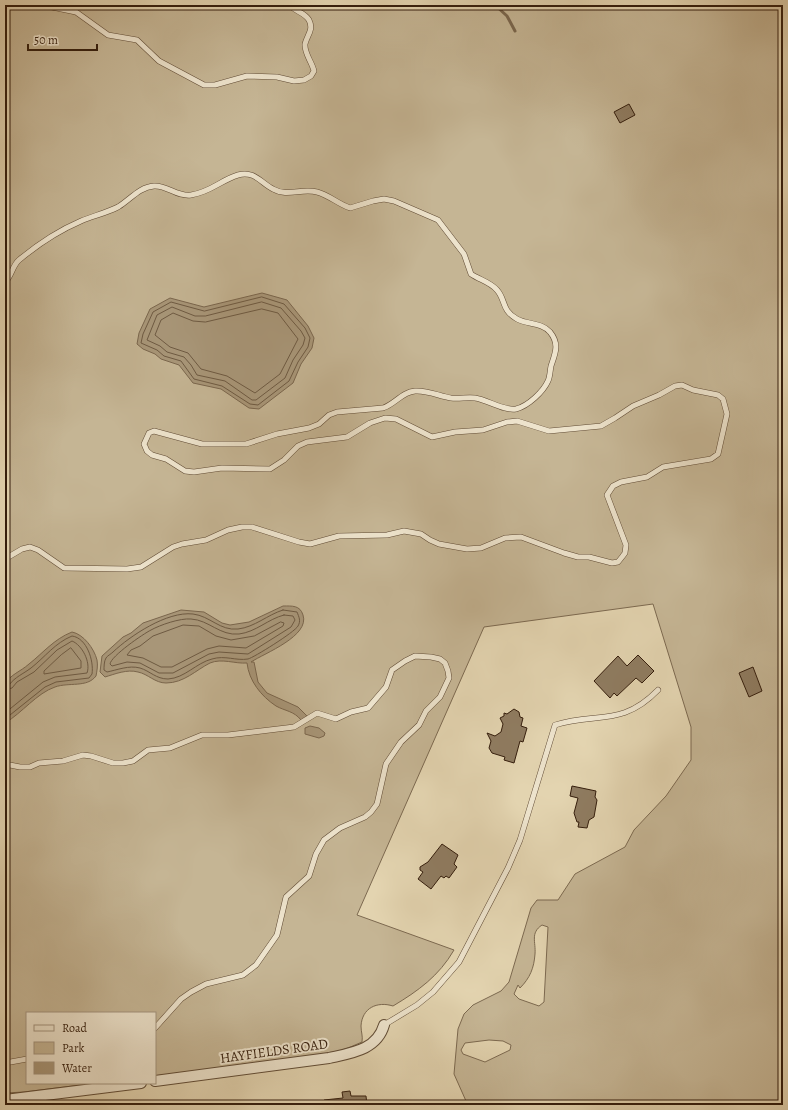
<svg xmlns="http://www.w3.org/2000/svg" width="788" height="1110" viewBox="0 0 788 1110" font-family="Alegreya,serif">
<style>
.green{fill:#c5b594;stroke:#7c6950;fill-rule:evenodd}
.water{fill:#a89678;stroke:#7a664d}
.lines{fill:none;stroke-linecap:round;stroke-linejoin:round}
.shore{stroke:#6e5a42;stroke-width:1}
.stream{stroke:#7a664d;stroke-width:3}
.building{fill:#8f7c61;stroke:#341d0c}
.service-casing{stroke:#604b35;stroke-width:6}
.minor-casing{stroke:#604b35;stroke-width:12}
.service{stroke:#ede3cc;stroke-width:5}
.minor{stroke:#ede3cc;stroke-width:10}
.labels{text-anchor:middle;dominant-baseline:central;stroke-width:4;stroke-linejoin:round;paint-order:stroke}
.street-label{font-size:14px;fill:#341d0c;stroke:#ede3cc}
</style>
<rect width="100%" height="100%" fill="#e3d4b0"/>
<filter id="stains"><feTurbulence type="fractalNoise" baseFrequency=".005" numOctaves="4"/><feColorMatrix values="0 0 0 0 .2 0 0 0 0 .09 0 0 0 0 .02 0 0 0 .5 -.17"/></filter>
<radialGradient id="worn" r=".72"><stop offset=".6" stop-color="#630" stop-opacity="0"/><stop offset="1" stop-color="#630" stop-opacity=".3"/></radialGradient>
<path class="green" d="M5 5H783V1105H470L466 1101 454 1074 458 1029 464 1014 473 1005 501 991 509 982 531 908 537 900H558L575 874 625 847 634 830 666 796 691 760V727L653 604 484 627 357 915 454 950C439 976 418 991 393 1006 377 1001 362 1008 361 1026 361 1032 363 1036 362 1042L348 1048 329 1054 155 1076V1013H27V1083H97L24 1092 5 1093ZM542 925 548 927 544 1002 539 1006 519 999 514 994 518 985 520 988C530 978 534 968 535 954 536 942 530 933 542 925ZM489 1040 503 1041 511 1045 510 1050 485 1062 463 1054 461 1050 465 1043Z"/>
<g class="water">
<polygon points="262,293 287,300 308,326 314,338 312,348 301,364 293,383 259,409 249,408 221,389 193,383 179,365 161,359 155,354 143,349 137,344 139,333 150,309 170,298 204,307"/>
<path d="M283 606C292 606 300 605 303 615 310 636 265 653 251 662H254L258 682 267 693 298 707 307 716 301 720C294 711 285 711 276 706 261 696 249 681 247 663 235 664 222 658 210 663 196 670 184 683 166 683 155 683 148 674 138 672 127 669 115 674 105 677L100 672 102 656 123 637 131 633 143 623 181 610 204 612 222 623 230 625 249 622Z"/>
<path d="M72 632C83 634 94 648 97 660 98 665 97 671 96 676 87 688 69 682 55 687 37 693 22 713 5 723V684C11 674 20 672 29 664 43 653 54 639 72 632Z"/>
<polygon points="310,726 319,728 325,733 324,736 319,738 305,734 305,728"/>
</g>
<g class="lines">
<g class="shore">
<polygon points="262,297 284,304 305,328 310,338 308,347 298,362 289,381 258,405 250,404 222,386 194,379 181,361 164,356 157,350 141,343 143,334 153,312 171,302 204,311"/>
<polygon points="262,302 281,308 301,331 305,338 303,345 293,360 285,378 256,400 252,400 225,381 197,375 191,365 184,357 167,352 160,346 147,340 157,315 172,307 195,316 205,316"/>
<polygon points="262,309 278,313 298,339 280,374 255,393 227,376 201,369 188,353 170,347 155,335 161,320 173,313 193,321 205,322"/>
<path d="M283 610 297 612C299 617 301 621 298 626 295 632 253 658 248 659 236 661 225 655 212 659 196 663 185 678 168 679 156 679 150 671 140 668 129 665 117 670 107 672L104 670C104 667 104 661 106 658 107 656 111 654 113 652 130 636 167 611 193 614 210 616 220 631 238 629 255 627 267 615 283 610Z"/>
<path d="M284 615 293 616 295 620 291 627 248 654 219 652 209 654 173 673H159L140 663 127 662 112 666 110 664C111 656 143 634 151 630 160 625 180 618 191 619 209 620 220 636 239 634 256 632 268 619 284 615Z"/>
<polygon points="281,622 284,623 283,626 246,648 219,646 207,649 172,667 161,667 143,658 127,655 131,650 140,646 153,636 183,625 199,626 216,636 231,640 254,636"/>
<polygon points="71,648 81,661 81,668 44,674 44,671 61,655"/>
<path d="M5 685H9C15 677 23 674 31 668 45 657 55 643 72 636 87 638 94 661 92 674L89 678 56 682 45 687 5 719"/>
<path d="M5 690 12 688 17 682 34 672 57 650 72 641C82 645 91 662 87 673L55 677 43 682 5 713"/>
</g>
<polyline class="stream" points="495,5 507,16 515,31"/>
</g>
<g class="building">
<polygon points="629,104 635,115 620,123 614,112"/>
<polygon points="638,655 654,671 642,683 636,678 617,696 614,693 610,698 594,681 618,656 627,666"/>
<polygon points="753,667 762,691 749,697 739,673"/>
<polygon points="514,709 519,712 520,717 523,718 521,726 527,728 523,742 520,741 514,763 504,760 505,757 492,753 489,748 491,741 487,733 495,736 501,732 503,724 500,718 504,716 504,713 507,714"/>
<polygon points="572,786 596,791 595,797 597,800 594,817 589,820 587,828 578,827 579,822 577,822 574,813 578,798 570,796"/>
<polygon points="442,844 458,855 454,864 457,867 449,878 446,876 444,878 441,876 431,889 418,879 423,872 420,870 420,867 428,862"/>
<polygon points="350,1091 351,1096 366,1096 367,1105 324,1105 324,1100 343,1098 342,1092"/>
</g>
<g class="lines">
<defs>
<g id="service">
<path d="M42 5 76 12 108 35 137 40 159 61 204 85H215L247 76 277 77 294 81 304 80 311 76 314 71C312 62 304 53 305 44 307 35 314 30 309 20 305 13 295 11 289 5"/>
<path d="M5 282C12 276 12 266 19 260 37 245 60 230 81 221 93 216 106 213 118 207 130 200 139 187 154 186 167 185 177 197 191 195 211 192 221 180 238 175 254 170 261 183 273 189 287 197 302 188 317 192 329 195 338 204 350 208L373 201 384 199 394 201 438 220 464 254 471 274C480 280 490 282 497 290 506 300 501 310 517 319 528 325 541 322 550 332 560 344 555 354 551 366 550 371 550 377 548 381 543 392 528 406 516 409 504 411 488 400 475 398 467 397 459 399 451 398 439 396 427 390 415 391 402 392 395 404 383 408L337 412 329 415 319 424 309 428 277 434 246 444H202L154 431 149 433 144 444 147 451 152 455 166 459 185 471 194 472 222 468 270 469 284 460 298 446 307 442 347 437 370 423 385 418 396 419 432 437 455 432 483 430 507 422 517 421 549 431 601 426 615 418 633 406 659 395 675 386 682 385 693 390 718 395 723 399 727 414 718 454 711 459 663 467 647 477 621 482 613 486 607 495 626 545 625 553 622 557 618 562 612 563 589 557H578L564 553 521 537 505 538 481 548 467 549 439 544 430 540 421 534 404 531 387 535 339 536 310 544 299 542 252 527H242L228 530 206 540 182 544 173 547 141 567 127 569 64 568 38 550 30 547 22 549 5 559"/>
<polyline points="5,764 20,767 30,767 39,763 63,761 83,755 91,756 113,763 123,763 133,761 148,750 170,748 202,735 228,735 286,728 294,727 317,713 336,719 351,712 368,708 386,687 392,670 405,661 415,656 431,657 440,659 445,663 448,671 449,678 440,697 426,711 419,725 401,742 386,764 377,804 371,812 365,817 340,828 324,840 316,854 309,876 286,897 277,935 256,965 243,975 206,984 191,992 181,999 155,1028"/>
<path d="M384 1025 417 1005 433 992 459 962 508 868 520 840 555 725C597 712 622 727 658 690"/>
<polyline points="5,1063 27,1059"/>
</g>
<g id="minor">
<path d="M155 1081 329 1058C351 1053 377 1050 384 1025"/>
<polyline points="5,1100 141,1083"/>
</g>
</defs>
<use href="#service" class="service-casing"/>
<use href="#minor" class="minor-casing"/>
<use href="#service" class="service"/>
<use href="#minor" class="minor"/>
</g>
<g class="labels">
<g class="street-label">
<text transform="translate(274 1051) rotate(-8)">HAYFIELDS ROAD</text>
</g>
</g>
<rect width="788" height="1110" fill="none" stroke="#e3d4b0" stroke-width="20"/>
<rect x="6" y="6" width="776" height="1098" fill="none" stroke="#341d0c" stroke-width="2"/>
<rect x="10" y="10" width="768" height="1090" fill="none" stroke="#341d0c"/>
<rect x="26" y="1012" width="130" height="72" fill="#ede3cc" stroke="#a3947f"/>
<rect x="34" y="1025" width="20" height="6" fill="#ede3cc" stroke="#a3947f"/>
<text x="62" y="1032" font-size="12" fill="#341d0c">Road</text>
<rect x="34" y="1042" width="20" height="12" fill="#c5b594" stroke="#a3947f"/>
<text x="62" y="1052" font-size="12" fill="#341d0c">Park</text>
<rect x="34" y="1062" width="20" height="12" fill="#a89678" stroke="#a3947f"/>
<text x="62" y="1072" font-size="12" fill="#341d0c">Water</text>
<path d="M28 44v6h69v-6" fill="none" stroke="#341d0c" stroke-width="2"/>
<text x="34" y="44" font-size="12" fill="#341d0c" stroke="#ede3cc" stroke-width="3" paint-order="stroke">50 m</text>
<rect width="100%" height="100%" filter="url(#stains)"/>
<rect width="100%" height="100%" fill="url(#worn)"/>
</svg>
